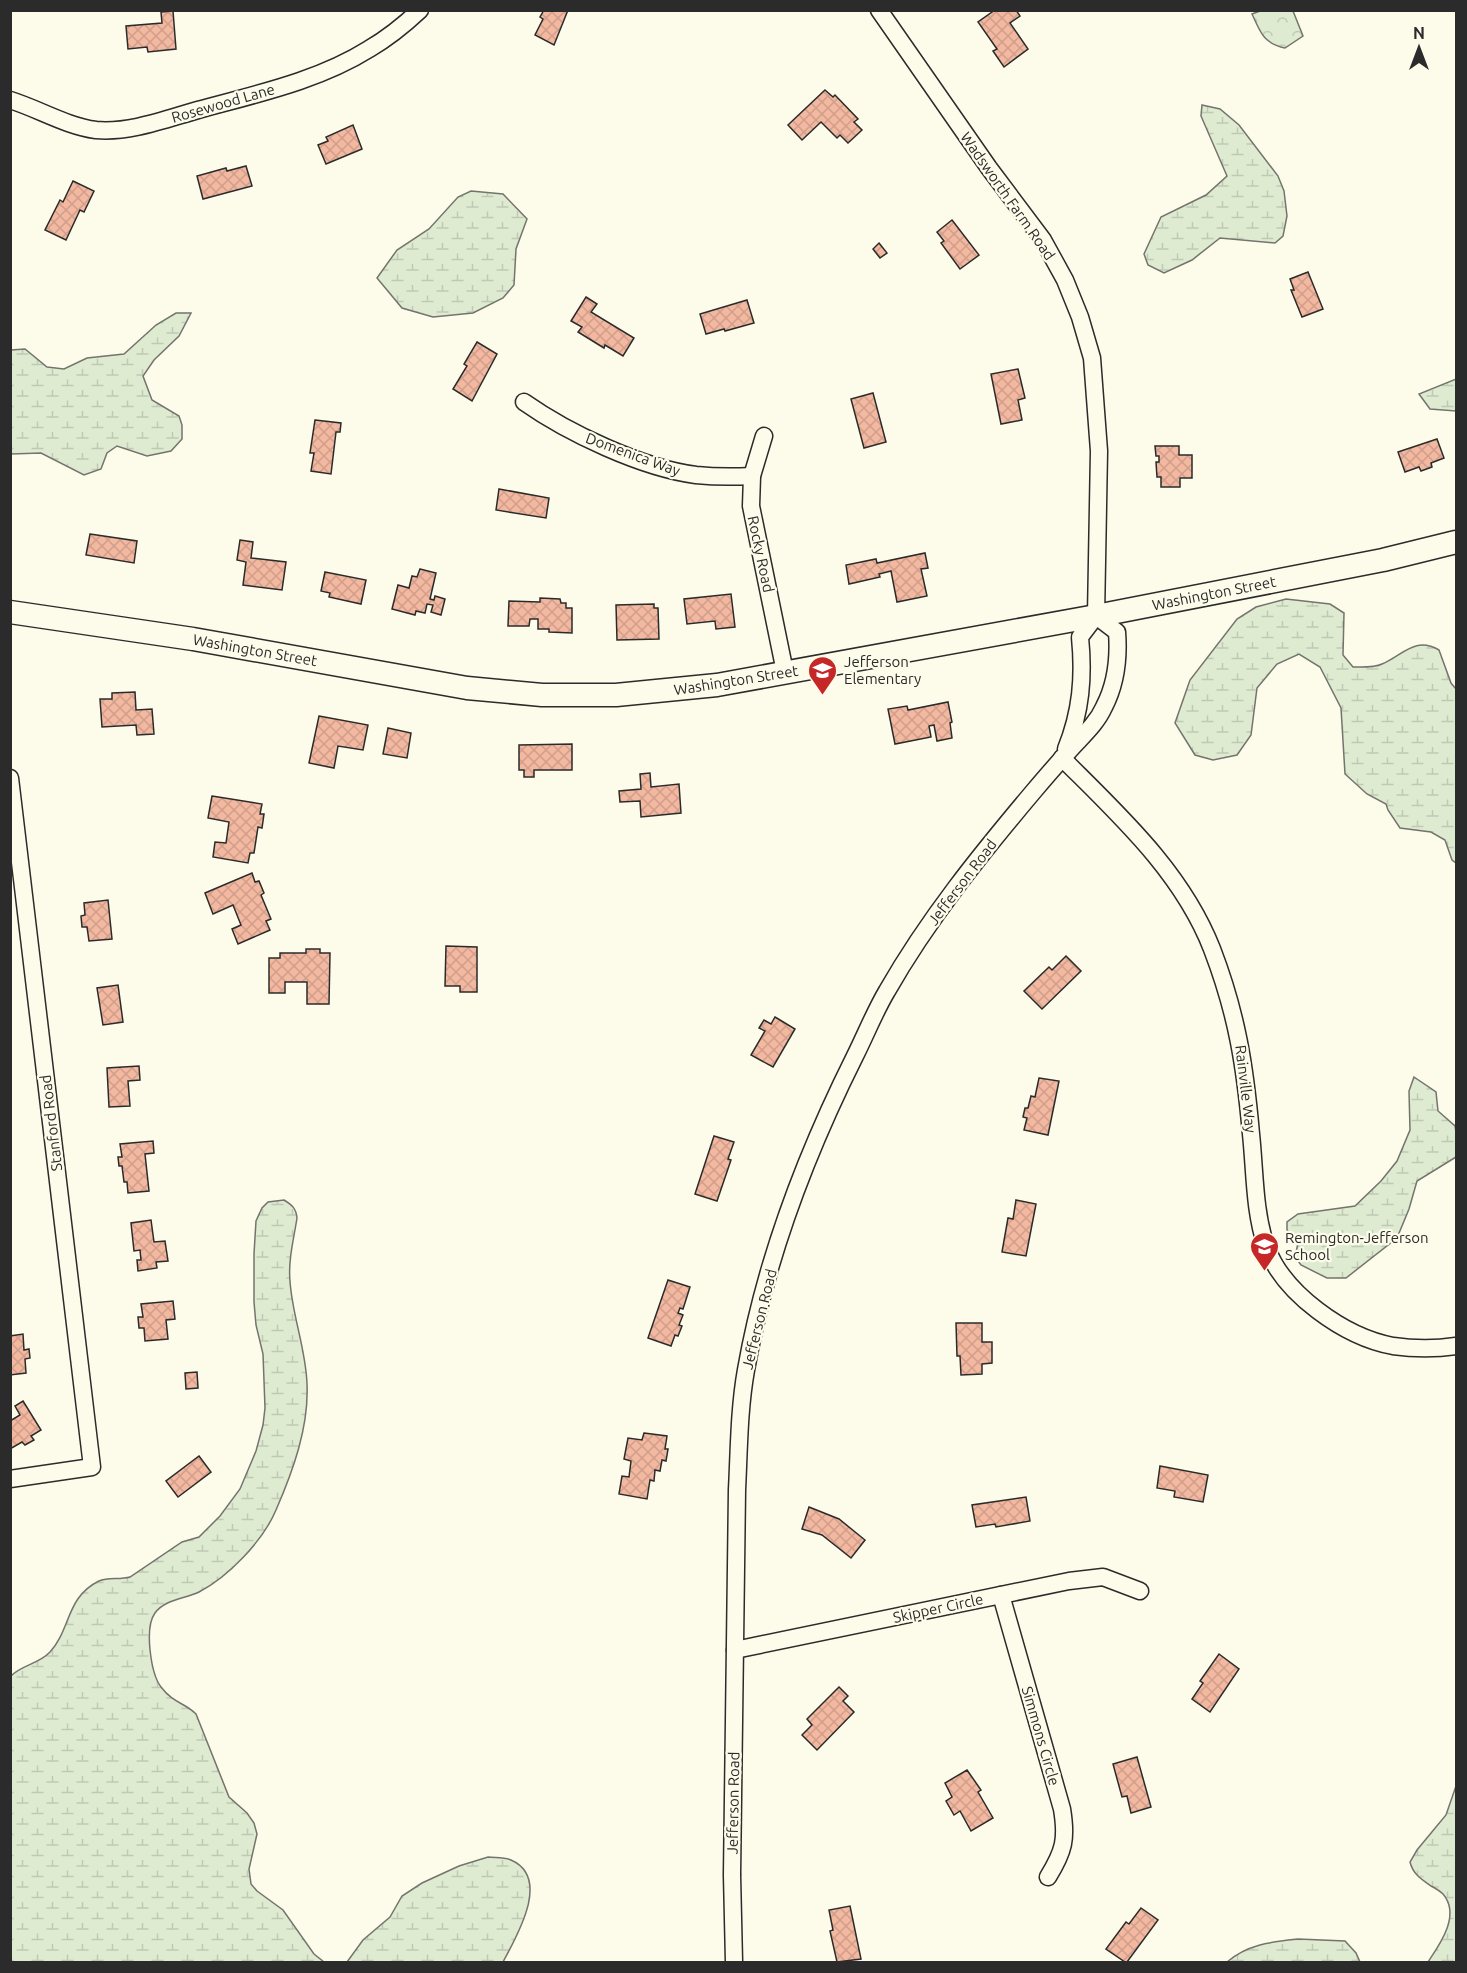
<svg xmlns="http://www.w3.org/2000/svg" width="1467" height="1973" viewBox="0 0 1467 1973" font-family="Ubuntu,sans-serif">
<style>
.wetland{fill:url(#wetland-marsh);stroke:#74746e;stroke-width:1.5}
.park{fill:url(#park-crowns);stroke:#74746e;stroke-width:1.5}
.building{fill:url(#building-cross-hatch);stroke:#2b2b2b;stroke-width:1.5}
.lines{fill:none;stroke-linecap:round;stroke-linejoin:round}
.minor-casing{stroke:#2b2b2b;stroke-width:19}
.secondary-casing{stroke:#2b2b2b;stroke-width:25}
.minor{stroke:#fdfbea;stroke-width:16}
.secondary{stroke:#fdfbea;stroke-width:22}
.labels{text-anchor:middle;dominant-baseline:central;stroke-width:4.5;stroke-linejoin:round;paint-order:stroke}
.street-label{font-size:15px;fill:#2b2b2b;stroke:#fdfbea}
.poi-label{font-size:15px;fill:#2b2b2b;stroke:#fdfbea;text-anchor:start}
</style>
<defs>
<pattern id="wetland-marsh" width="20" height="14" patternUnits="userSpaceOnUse" patternTransform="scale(1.5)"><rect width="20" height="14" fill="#deebd1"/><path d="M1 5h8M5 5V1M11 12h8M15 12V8" fill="none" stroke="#bfcab4"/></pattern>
<pattern id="park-crowns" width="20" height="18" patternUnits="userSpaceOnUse" patternTransform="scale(1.5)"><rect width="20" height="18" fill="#deebd1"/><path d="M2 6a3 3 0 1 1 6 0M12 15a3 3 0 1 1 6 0" fill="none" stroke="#bfcab4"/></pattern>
<pattern id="building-cross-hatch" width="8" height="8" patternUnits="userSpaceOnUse" patternTransform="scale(1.5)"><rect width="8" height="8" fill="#f2b8a0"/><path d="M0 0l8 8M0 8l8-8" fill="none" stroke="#d09e8a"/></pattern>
</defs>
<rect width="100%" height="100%" fill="#fdfbea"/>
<g class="wetland">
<polygon points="1202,105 1220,109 1239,125 1278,176 1284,191 1287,216 1283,236 1275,243 1220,238 1192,260 1164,273 1148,265 1144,254 1161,217 1206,195 1227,176 1201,116"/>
<polygon points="471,191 503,194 527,219 516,249 514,285 503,298 473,313 433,317 402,308 377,278 397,250 429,229 458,197"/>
<polygon points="176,313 191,313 179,336 154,360 143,376 152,400 179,416 182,425 182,439 171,451 147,456 117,446 107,453 101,469 84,475 41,453 11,454 11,350 25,349 47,367 64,369 87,358 124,354 156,325"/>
<polygon points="1456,379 1456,411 1430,409 1419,394"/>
<path d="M1286 599 1330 604 1344 613 1343 655 1353 667C1362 667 1374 668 1382 664 1403 655 1415 636 1439 650L1451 683 1456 689V863L1452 860 1445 840 1431 832 1400 828 1388 810 1386 804 1367 794 1345 774 1341 708 1320 667 1299 654 1277 664 1257 688 1251 735 1237 755 1213 760 1195 755 1175 723 1190 680 1237 619 1256 607Z"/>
<polygon points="1414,1077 1436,1092 1438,1111 1455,1126 1456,1132 1456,1157 1417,1181 1409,1209 1397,1238 1346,1278 1327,1278 1301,1265 1295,1257 1298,1243 1287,1230 1287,1222 1298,1214 1355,1206 1381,1181 1397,1161 1410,1130 1409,1091"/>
<path d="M284 1200C292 1205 296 1208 297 1218 294 1238 288 1260 290 1281 292 1315 306 1349 307 1384 309 1427 293 1471 276 1510 263 1541 228 1577 199 1592 185 1599 165 1599 155 1613 144 1628 151 1674 161 1687 174 1704 184 1702 196 1714L229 1797 247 1813 254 1823 257 1834 249 1869 251 1884 257 1891 283 1910 314 1954 324 1962H11V1676C21 1665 39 1664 50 1652 71 1629 66 1597 99 1581 108 1577 120 1580 130 1577L182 1542 199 1537 220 1516 240 1489 256 1451 263 1425 265 1408 263 1354 256 1325 254 1302V1254L256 1221 262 1208 268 1202Z"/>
<path d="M1456 1786V1962H1428C1440 1944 1461 1915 1443 1894 1440 1891 1435 1888 1431 1886 1421 1879 1413 1874 1410 1862L1417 1850 1446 1815Z"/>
<path d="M488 1857C495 1858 504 1857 511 1860 552 1878 516 1937 503 1962H347L363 1940 390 1917 402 1896 422 1883 459 1866Z"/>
<path d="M1298 1939 1345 1941 1356 1953 1360 1962H1227C1248 1944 1271 1942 1298 1939Z"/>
</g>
<path class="park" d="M1260 11H1293L1303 36 1285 48C1263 43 1261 33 1252 14Z"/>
<g class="building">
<polygon points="544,10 568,10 554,45 535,35 543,19 540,17"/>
<polygon points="995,10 1016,10 1020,16 1010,23 1028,49 1004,67 993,51 997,49 978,22"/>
<polygon points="173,11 176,49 148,52 147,47 128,49 126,26 162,23 161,12"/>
<polygon points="825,90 833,97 835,95 858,119 854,122 862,130 848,143 840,135 837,138 821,122 802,140 788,125"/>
<polygon points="353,125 362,149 326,164 318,145 328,141 326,137"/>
<polygon points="246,166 252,186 203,199 197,176 226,168 227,171"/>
<polygon points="73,181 94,191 84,212 80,210 66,240 45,230 60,200 63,202"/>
<polygon points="952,220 979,255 960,269 941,243 944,241 937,232"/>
<polygon points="879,243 887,253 880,258 873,249"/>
<polygon points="1308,272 1323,309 1302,317 1291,290 1294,290 1290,279"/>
<polygon points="586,297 597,304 591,312 634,338 623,356 605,345 604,348 578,332 582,327 571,321"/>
<polygon points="747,300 754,323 725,331 724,329 706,334 700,314"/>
<polygon points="477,342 497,354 472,401 453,389 467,366 464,364"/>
<polygon points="1018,369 1025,398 1018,400 1022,420 1001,424 991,374"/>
<polygon points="873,393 886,442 864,448 851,399"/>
<polygon points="315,420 341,423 340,432 336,432 331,474 311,471 314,453 310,453"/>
<polygon points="1437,439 1444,458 1431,463 1432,467 1421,471 1419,467 1405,472 1398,452"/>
<polygon points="1155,446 1179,446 1179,455 1192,455 1192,478 1180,478 1180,487 1161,487 1161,477 1157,477 1156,462 1159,462 1159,456 1156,456"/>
<polygon points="499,489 549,498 546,518 496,510"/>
<polygon points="90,534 137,541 134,563 86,555"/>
<polygon points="240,540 253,542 251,558 286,562 282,590 243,585 246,562 237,560"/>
<polygon points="925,553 928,568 921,569 927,596 897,602 891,571 879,574 880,577 849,584 846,565 876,559 877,563"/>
<polygon points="420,569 436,573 430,599 434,600 435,596 445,599 441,615 431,612 433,605 427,604 425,613 416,611 415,615 392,609 398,585 409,588 412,576 417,577"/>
<polygon points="325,572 366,580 361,604 329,597 330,593 321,591"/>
<polygon points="731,594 735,627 716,629 715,621 687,624 684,599"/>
<polygon points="540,598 560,599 561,603 566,603 566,608 572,608 572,633 549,632 549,629 538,629 538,619 530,619 529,626 508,626 509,601 540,602"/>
<polygon points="654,604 654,608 658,608 659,639 617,640 616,605"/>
<polygon points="135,692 136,710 152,709 154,734 137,735 136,725 102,727 100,699 112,699 112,693"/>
<polygon points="948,702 952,722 950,723 952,738 937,741 934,725 929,726 931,737 895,744 888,709 907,706 908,710"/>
<polygon points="319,716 368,725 363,750 338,746 334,768 309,763"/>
<polygon points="388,728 411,733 407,758 383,754"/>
<polygon points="572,744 572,770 534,770 534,777 524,777 524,770 519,770 519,745"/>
<polygon points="650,773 651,787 679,784 681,813 641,817 640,801 620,802 619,791 641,789 640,774"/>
<polygon points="212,796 262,804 260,814 264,814 262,828 258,827 254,853 250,853 248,863 213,857 215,842 226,843 229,822 208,818"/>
<polygon points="252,873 255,882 259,881 264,893 261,895 271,919 266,921 270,930 238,944 232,929 241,925 233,905 213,914 205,893"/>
<polygon points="108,900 112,939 89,941 87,927 82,927 81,916 85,915 84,903"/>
<polygon points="446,946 477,947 477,992 460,992 460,986 445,986"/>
<polygon points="306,949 320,949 320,953 330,953 329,1004 307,1004 307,982 285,982 285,993 269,993 269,958 280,958 280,953 306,953"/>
<polygon points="1066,956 1081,971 1042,1009 1024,991 1049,967 1052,970"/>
<polygon points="118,985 123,1022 103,1025 97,988"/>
<polygon points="775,1017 795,1029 773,1067 751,1055 765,1031 759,1028 764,1020 771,1024"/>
<polygon points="139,1066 140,1080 128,1081 130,1106 109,1107 107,1068"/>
<polygon points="1039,1078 1059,1081 1048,1135 1024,1130 1027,1118 1023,1117 1025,1108 1028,1108 1031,1096 1035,1097"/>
<polygon points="714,1136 734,1142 728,1159 731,1160 717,1201 695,1194"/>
<polygon points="153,1141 154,1153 145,1154 149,1191 128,1193 127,1182 124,1182 122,1166 119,1166 118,1157 122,1157 120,1144"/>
<polygon points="1016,1200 1036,1204 1026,1256 1002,1252 1008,1218 1013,1219"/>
<polygon points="151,1220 154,1242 165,1241 168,1261 156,1262 157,1268 138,1271 137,1260 141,1260 140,1250 134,1251 131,1223"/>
<polygon points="668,1280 690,1287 683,1309 680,1308 678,1313 683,1315 679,1325 682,1326 678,1336 675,1335 671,1346 648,1338"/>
<polygon points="173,1301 175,1319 166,1320 168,1339 145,1341 144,1328 139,1328 138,1317 143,1317 141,1304"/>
<polygon points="956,1323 982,1323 982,1342 992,1342 992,1363 982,1364 982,1374 961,1375 960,1356 957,1356"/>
<polygon points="23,1334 24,1350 29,1349 30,1358 25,1359 26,1373 10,1375 10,1336"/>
<polygon points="197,1372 198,1388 186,1389 185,1373"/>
<polygon points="23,1401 41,1430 31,1436 34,1440 25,1445 22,1442 10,1449 10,1421 20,1415 15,1406"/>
<polygon points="644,1433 667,1436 665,1449 668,1449 666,1461 662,1460 660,1471 655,1470 654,1481 650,1480 647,1499 619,1494 622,1476 629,1477 631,1461 624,1459 628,1438 642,1440"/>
<polygon points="199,1456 211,1472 178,1497 166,1481"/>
<polygon points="1160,1466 1208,1475 1203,1502 1174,1497 1175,1491 1157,1488"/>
<polygon points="1026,1497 1030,1521 996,1527 995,1524 976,1527 972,1505"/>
<polygon points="809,1507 839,1519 865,1540 851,1558 822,1535 802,1529"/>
<polygon points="1219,1654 1239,1669 1210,1712 1192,1699 1203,1683 1200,1681"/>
<polygon points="839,1687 848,1696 843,1701 854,1712 817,1750 802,1735 812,1725 807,1719"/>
<polygon points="1137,1757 1151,1807 1131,1813 1127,1796 1122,1797 1113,1764"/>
<polygon points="967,1770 981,1790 978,1792 993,1818 971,1831 960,1811 954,1815 946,1801 952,1797 945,1783"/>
<polygon points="850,1906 861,1959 837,1962 830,1931 833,1930 829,1910"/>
<polygon points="1141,1908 1158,1920 1127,1962 1125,1962 1106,1949 1126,1922 1129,1924"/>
</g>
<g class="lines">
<defs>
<g id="minor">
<polyline points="879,10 989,168 1043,240 1065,280 1080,317 1092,358 1099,451 1096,616"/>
<path d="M10 100C39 109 66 126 96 130 130 133 166 119 198 110 256 94 318 81 369 49 388 38 404 25 420 10"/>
<path d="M524 402C568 433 642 468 696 475 715 477 733 477 752 476"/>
<polyline points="764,436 752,476 751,506 785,672"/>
<path d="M1066 749C1081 712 1084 677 1080 637L1096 616"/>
<path d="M1062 758C1119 815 1182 872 1212 949 1237 1014 1245 1066 1251 1134 1255 1171 1254 1211 1266 1246 1283 1294 1345 1337 1393 1346 1414 1349 1436 1349 1456 1346"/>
<polyline points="10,778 92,1467 10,1479"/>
<path d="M1001 1595 1062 1809C1067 1839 1064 1851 1048 1877"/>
<polyline points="735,1650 1069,1581 1103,1577 1140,1591"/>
<path d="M734 1962 732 1875 737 1490C739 1450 739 1409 746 1370 765 1261 806 1154 855 1056 866 1034 875 1011 887 991 928 919 980 855 1033 792 1044 779 1056 765 1068 752 1080 738 1096 725 1104 707 1116 684 1119 658 1117 632L1096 616"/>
</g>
<polyline id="secondary" points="10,612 193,639 467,688 542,695 616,695 717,685 1096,616 1383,560 1456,542"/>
</defs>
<use href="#minor" class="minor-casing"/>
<use href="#secondary" class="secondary-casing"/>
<use href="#minor" class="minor"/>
<use href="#secondary" class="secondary"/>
</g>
<defs>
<symbol id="school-pin" viewBox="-11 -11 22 30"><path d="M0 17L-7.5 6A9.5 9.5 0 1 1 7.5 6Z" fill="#c62828" stroke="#fdfbea"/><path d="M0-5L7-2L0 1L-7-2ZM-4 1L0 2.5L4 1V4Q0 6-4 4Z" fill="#fff"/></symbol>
</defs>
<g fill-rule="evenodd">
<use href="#school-pin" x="806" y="654" width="33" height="45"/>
<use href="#school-pin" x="1248" y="1230" width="33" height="45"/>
</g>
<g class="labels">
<g class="street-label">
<text transform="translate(223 103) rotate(-16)">Rosewood Lane</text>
<text transform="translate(1008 196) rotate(55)">Wadsworth Farm Road</text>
<text transform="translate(633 454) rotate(20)">Domenica Way</text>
<text transform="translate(761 554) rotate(78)">Rocky Road</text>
<text transform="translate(1214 593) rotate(-11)">Washington Street</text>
<text transform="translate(255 650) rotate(10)">Washington Street</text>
<text transform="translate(736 680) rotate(-9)">Washington Street</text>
<text transform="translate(962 882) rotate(-53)">Jefferson Road</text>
<text transform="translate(1246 1089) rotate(83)">Rainville Way</text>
<text transform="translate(51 1123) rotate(-97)">Stanford Road</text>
<text transform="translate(759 1319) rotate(-76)">Jefferson Road</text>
<text transform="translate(938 1608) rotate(-12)">Skipper Circle</text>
<text transform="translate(1041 1736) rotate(74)">Simmons Circle</text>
<text transform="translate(733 1803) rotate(-89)">Jefferson Road</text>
</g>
<g class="poi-label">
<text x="844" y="661">Jefferson<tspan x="844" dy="17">Elementary</tspan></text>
<text x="1285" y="1237">Remington-Jefferson<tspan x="1285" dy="17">School</tspan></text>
</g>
</g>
<rect width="1467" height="1973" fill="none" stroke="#2b2b2b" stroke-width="24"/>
<g transform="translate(1419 48)" stroke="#fdfbea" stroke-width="4.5" paint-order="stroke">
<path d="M0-4.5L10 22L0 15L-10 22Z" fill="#2b2b2b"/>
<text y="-9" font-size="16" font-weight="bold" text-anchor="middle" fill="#2b2b2b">N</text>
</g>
</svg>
